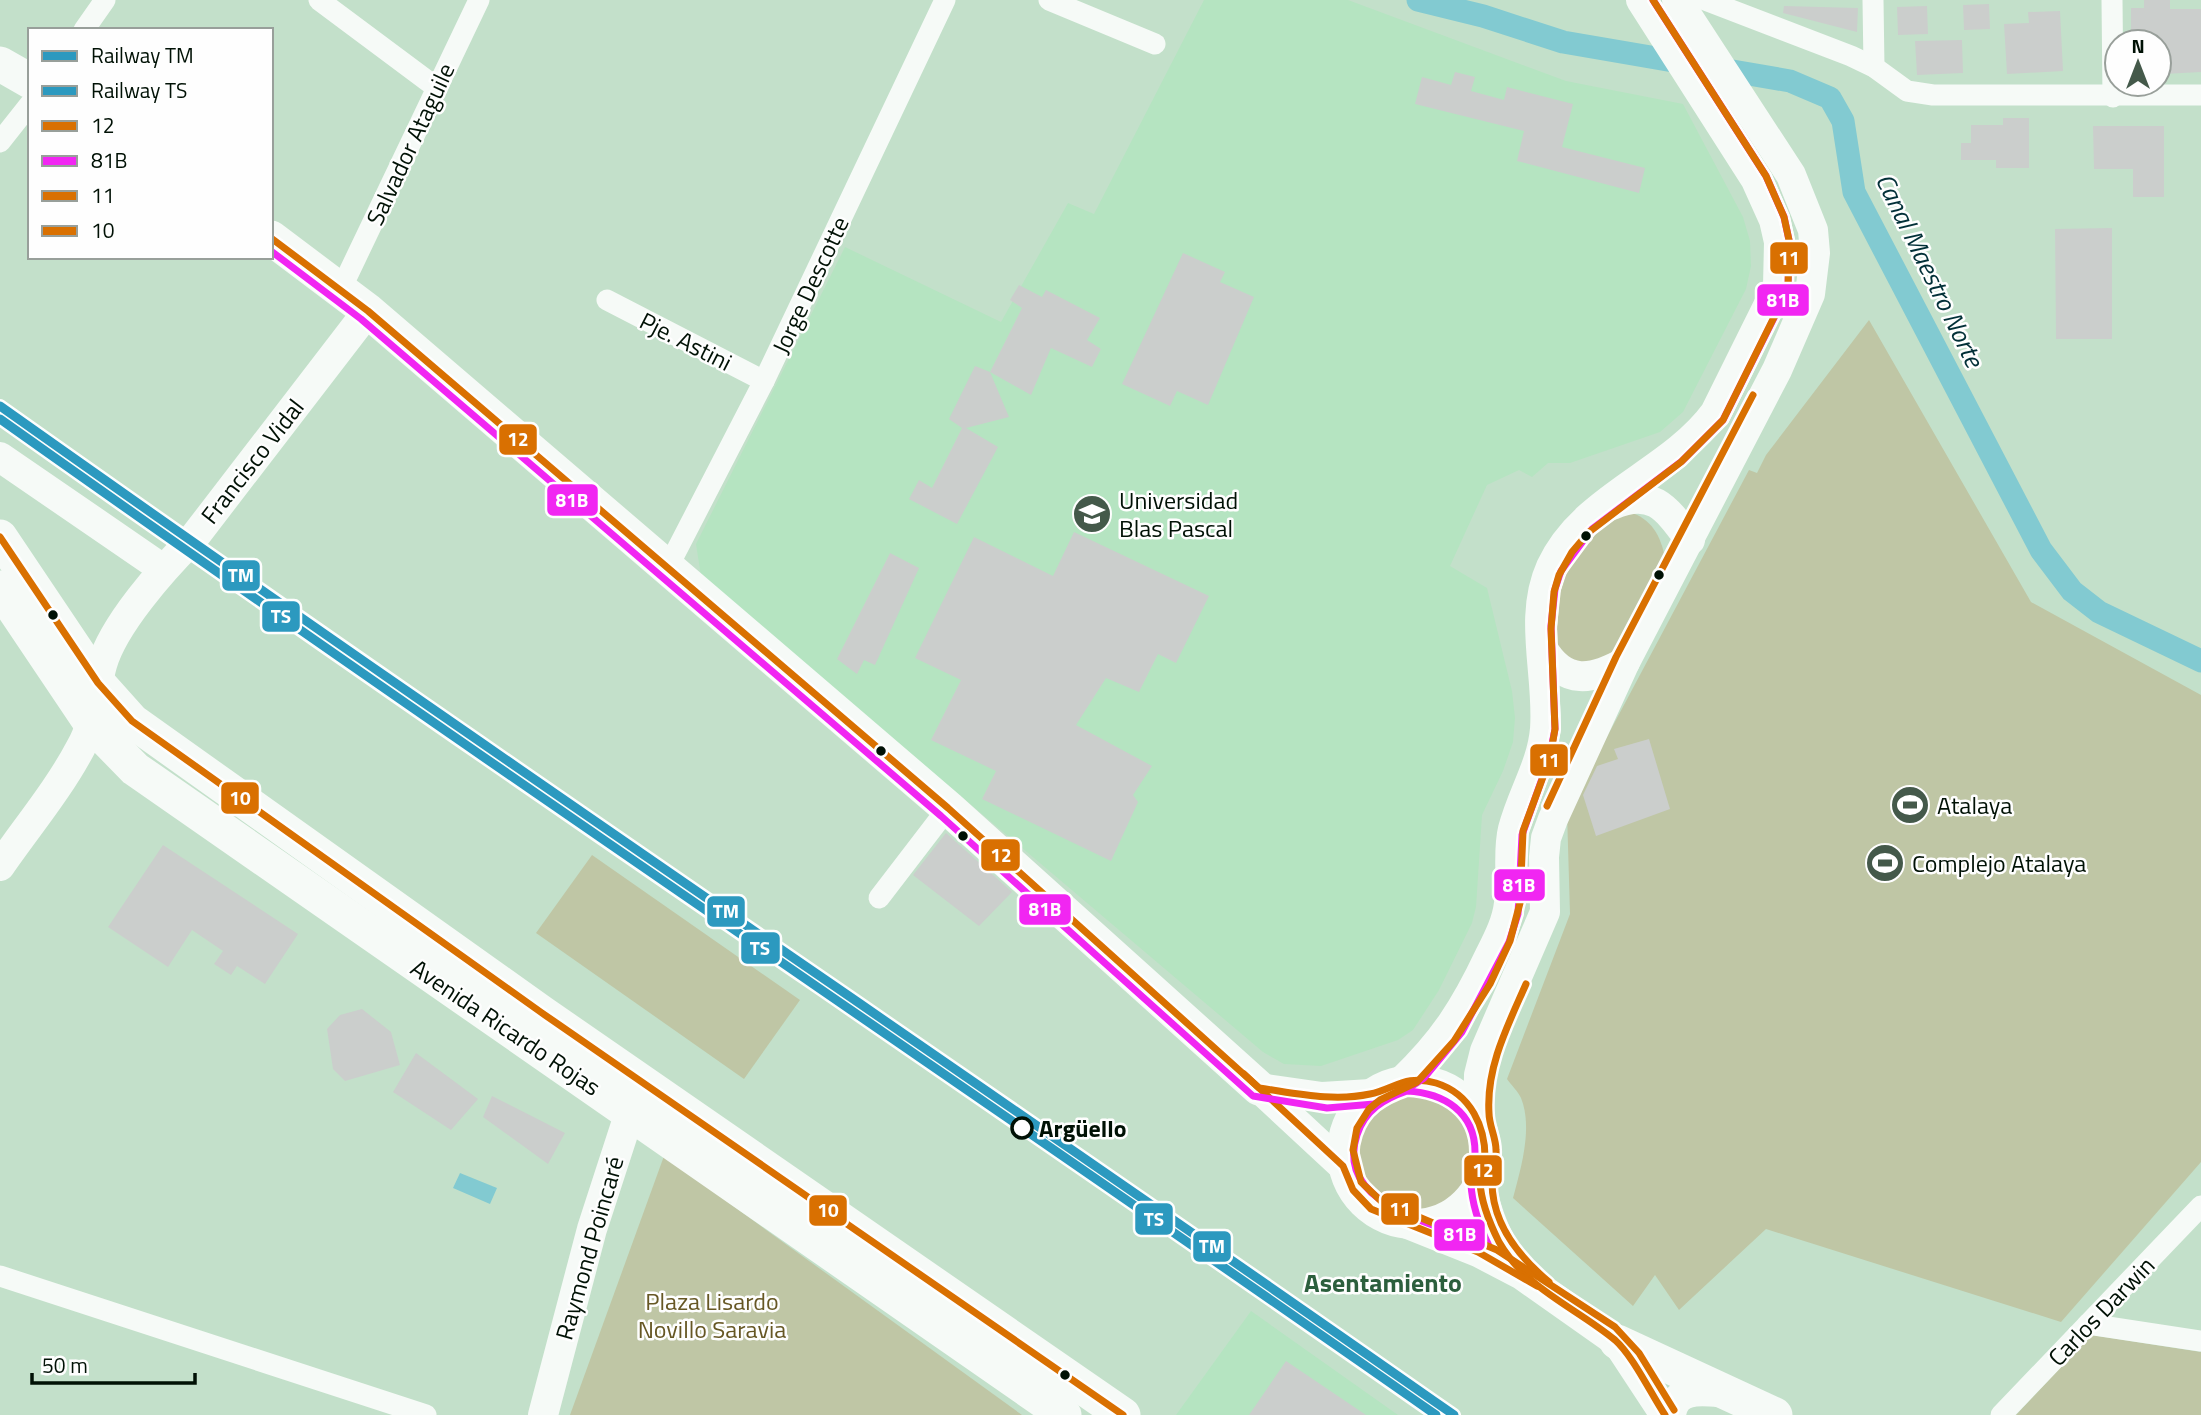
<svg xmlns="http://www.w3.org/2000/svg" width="2201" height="1415" viewBox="0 0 2201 1415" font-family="'Titillium Web',sans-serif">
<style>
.built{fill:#b5e4c1}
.green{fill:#bfc6a5}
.water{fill:#82cad1}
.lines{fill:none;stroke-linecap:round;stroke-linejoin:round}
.canal{stroke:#82cad1;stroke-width:23}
.building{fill:#cbcecc}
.street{stroke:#f6faf7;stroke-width:21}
.secondary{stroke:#f6faf7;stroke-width:30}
.primary{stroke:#f6faf7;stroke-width:35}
.bus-1-casing{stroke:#fefefe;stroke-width:12}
.bus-2-casing{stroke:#fefefe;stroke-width:12}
.bus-3-casing{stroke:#fefefe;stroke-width:12}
.bus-4-casing{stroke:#fefefe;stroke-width:12}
.bus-1{stroke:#d97001;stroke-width:7}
.bus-2{stroke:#f126f2;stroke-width:7}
.bus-3{stroke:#d97001;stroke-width:7}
.bus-4{stroke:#d97001;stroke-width:7}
.rail-1-casing{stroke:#fefefe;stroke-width:14}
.rail-2-casing{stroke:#fefefe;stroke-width:14}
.rail-1{stroke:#2c99bf;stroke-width:9}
.rail-2{stroke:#2c99bf;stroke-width:9}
.bus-dot{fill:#001105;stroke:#fefefe;stroke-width:2.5}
.stop-dot{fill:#fefefe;stroke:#001105;stroke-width:3.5}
.labels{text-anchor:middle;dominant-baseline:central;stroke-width:5;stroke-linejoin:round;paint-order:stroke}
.street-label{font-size:24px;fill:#001105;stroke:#fefefe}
.poi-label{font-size:24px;fill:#001105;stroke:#fefefe;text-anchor:start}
.stop-label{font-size:24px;font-weight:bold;fill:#001105;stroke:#fefefe;text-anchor:start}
.park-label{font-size:24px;fill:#665724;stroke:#fefefe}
.water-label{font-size:26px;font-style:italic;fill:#023038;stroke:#fefefe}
.neighbourhood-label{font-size:26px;font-weight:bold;fill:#2c5f3d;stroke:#fefefe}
.line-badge{stroke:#fefefe;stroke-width:2.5}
.badge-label{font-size:19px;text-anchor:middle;font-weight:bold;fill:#fff}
</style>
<rect width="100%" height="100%" fill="#c3e0ca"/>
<g class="built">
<polygon points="1204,0 1348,0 1566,81 1683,104 1743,217 1750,241 1751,266 1746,289 1683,412 1660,432 1570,463 1548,463 1532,477 1519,470 1487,485 1450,566 1487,588 1512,691 1515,718 1513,742 1503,771 1482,815 1476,907 1472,923 1439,990 1413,1030 1398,1040 1321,1066 1284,1064 1263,1052 701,576 696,544 845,247 1001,322 1068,203 1094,214"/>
<polygon points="1251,1311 1398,1415 1176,1415"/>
</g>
<g class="green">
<path d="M1869 320 2031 602 2201 695V1162L2061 1322 1766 1229 1679 1310 1655 1275 1633 1306 1513 1198C1521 1168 1533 1128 1521 1098 1518 1091 1511 1085 1507 1079L1570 914 1567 812 1749 470 1757 473 1766 455Z"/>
<path d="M1629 512C1651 518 1661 536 1665 558L1619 654 1585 669 1552 648 1557 583 1593 523Z"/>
<polygon points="592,855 800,1000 744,1079 536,933"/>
<circle cx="1414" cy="1153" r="62"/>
<polygon points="664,1156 1022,1415 570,1415"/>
<polygon points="2091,1335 2201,1352 2201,1415 2016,1415"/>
</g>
<polygon class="water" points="460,1173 497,1188 490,1204 453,1188"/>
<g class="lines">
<polyline class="canal" points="1418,0 1483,16 1563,42 1790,81 1830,98 1843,121 1854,192 2041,550 2072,591 2099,612 2201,661"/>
</g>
<g class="building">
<polygon points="2144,0 2170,0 2170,9 2201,9 2201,72 2164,74 2164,69 2159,69 2159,42 2131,42 2131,8 2144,8"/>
<polygon points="1989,4 1990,29 1964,30 1963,5"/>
<polygon points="1784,6 1858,8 1857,32 1783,13"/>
<polygon points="1927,6 1928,34 1898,35 1897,7"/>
<polygon points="2060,11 2063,71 2007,74 2004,24 2029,23 2028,12"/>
<polygon points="1962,40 1963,73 1917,75 1915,41"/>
<polygon points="1455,72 1475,77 1471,91 1504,100 1507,87 1573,104 1562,147 1645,168 1639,193 1517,161 1524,131 1415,104 1422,77 1451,85"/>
<polygon points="2003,118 2029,118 2029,168 1996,168 1996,160 1961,160 1961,143 1971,143 1971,125 2003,125"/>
<polygon points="2093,126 2164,126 2164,197 2133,197 2133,169 2094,169"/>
<polygon points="2112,228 2112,339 2056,339 2055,229"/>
<polygon points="1183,253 1225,272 1220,282 1254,297 1208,405 1177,391 1170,406 1122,384"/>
<polygon points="1019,285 1042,297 1046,290 1100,318 1087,340 1101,349 1092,367 1051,348 1031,395 990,372 1022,308 1010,300"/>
<polygon points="975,366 990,372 1009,417 966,428 998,447 957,524 909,499 919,480 932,488 962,428 949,419"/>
<polygon points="1074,532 1209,596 1176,663 1158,654 1139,692 1106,678 1076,725 1152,766 1133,795 1138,802 1111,861 982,799 996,771 931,740 961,680 915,658 974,537 1053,576"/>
<polygon points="890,553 919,568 875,665 864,660 857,674 837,659"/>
<polygon points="1649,739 1670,809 1596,836 1583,795 1597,766 1618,759 1614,749"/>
<polygon points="946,833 1012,892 979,926 913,875"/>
<polygon points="163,845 298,934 265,984 237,966 231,975 214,964 223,951 192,930 168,967 108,927"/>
<polygon points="362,1009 391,1032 400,1065 345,1081 333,1069 327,1029 340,1015"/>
<polygon points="416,1053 478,1099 451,1130 393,1092"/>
<polygon points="492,1096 565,1133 548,1164 483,1117"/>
<polygon points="1286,1361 1366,1415 1249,1415"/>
</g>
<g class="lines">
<g class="street">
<polyline points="319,0 437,88"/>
<polyline points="1049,0 1155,44"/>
<polyline points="1705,0 1851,56 1874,67 1907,91 1933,95 2201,95"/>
<polyline points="1873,0 1874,67"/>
<polyline points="2112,0 2113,97"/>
<polyline points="84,30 105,0"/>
<polyline points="0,142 30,104"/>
<polyline points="341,289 479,0"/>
<polyline points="607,300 764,381"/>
<polyline points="668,567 764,381 945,0"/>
<polyline points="879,898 948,808"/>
<polyline points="0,1276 426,1415"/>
<polyline points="2088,1324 2201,1341"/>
<polyline points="2001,1415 2201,1206"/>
</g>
<g class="secondary">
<polyline points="0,457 163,569"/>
<path d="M1612 505C1653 487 1667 509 1690 540"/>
<path d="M1543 649C1565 686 1593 680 1625 662"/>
<path d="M0 866C27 827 59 789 81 747 96 721 94 693 102 665 113 625 163 569 192 540L368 311"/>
<circle cx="1414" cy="1152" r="72"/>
<path d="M1402 1081C1443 1042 1465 1008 1489 957 1498 939 1507 922 1509 903 1513 878 1507 853 1513 829 1522 794 1542 765 1545 729 1549 674 1528 618 1551 567 1583 497 1670 474 1715 413L1778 286 1779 242 1774 220 1756 180 1641 0"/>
<polyline points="1259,1088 1343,1166"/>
<polyline points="1259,1088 1322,1097 1371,1094"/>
<polyline points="1478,1118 1479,1075 1485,1051 1545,912 1544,857 1546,838 1553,819 1625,662 1777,370 1810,294 1815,253 1813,230 1791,175 1677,0"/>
<path d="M1480 1180C1487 1218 1497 1240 1519 1272"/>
<polyline points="1408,1224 1478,1252 1522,1275 1617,1342 1665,1415"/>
<polyline points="543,1415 592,1229 630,1112 644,1097"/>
<path d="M1671 1415C1675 1385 1704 1391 1727 1393"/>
</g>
<g class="primary">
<polyline points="0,64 30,81"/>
<polyline points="271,238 368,311 948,808 1259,1088"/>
<polyline points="0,537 98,683 132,721 542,1013 1123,1415"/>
<polyline points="0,588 92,725 135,769 1064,1415"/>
<polyline points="1617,1342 1775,1415"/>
</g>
<defs>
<g id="bus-1">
<path d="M271 238 368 311 948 808 1259 1088C1295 1093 1333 1102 1370 1094 1394 1089 1406 1074 1436 1083 1471 1094 1486 1127 1485 1161 1485 1168 1480 1175 1480 1182 1481 1202 1490 1224 1499 1242 1526 1289 1575 1307 1615 1340 1633 1356 1651 1394 1665 1415"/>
<polyline points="1244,1074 1343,1166 1353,1190 1371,1209 1478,1252 1537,1286"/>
</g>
<g id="bus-2">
<polyline points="271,251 361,319 941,816 1253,1096 1327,1108 1374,1104 1406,1090 1424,1078 1462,1032 1509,942 1518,914 1522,835 1549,759 1555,729 1551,626 1555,589 1561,571 1592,529 1682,461 1723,420 1788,290 1789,240 1784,217 1766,176 1653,0"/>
<path d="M1407 1091C1444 1093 1475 1112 1475 1152 1475 1163 1470 1173 1471 1184 1472 1206 1480 1227 1489 1246 1442 1224 1333 1208 1357 1135 1365 1110 1384 1099 1407 1091Z"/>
</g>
<g id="bus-3">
<polyline points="1653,0 1766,176 1784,217 1789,240 1788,289 1723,420 1681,462 1589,532 1572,552 1559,575 1554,592 1551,629 1555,729 1550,758 1523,831 1520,903 1510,941 1490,984 1454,1041 1417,1082 1380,1100 1369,1109 1357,1128 1353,1150 1361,1182 1381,1201 1497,1250 1615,1327 1639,1353 1674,1410"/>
<polyline points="1547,806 1616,657 1753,395"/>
<path d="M1526 984C1508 1025 1486 1067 1489 1113 1489 1126 1496 1137 1496 1150 1497 1161 1492 1171 1492 1182 1492 1223 1519 1257 1549 1282"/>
</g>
<polyline id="bus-4" points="0,537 98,683 132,721 542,1013 1123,1415"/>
</defs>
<use href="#bus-1" class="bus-1-casing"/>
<use href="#bus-2" class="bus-2-casing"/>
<use href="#bus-3" class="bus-3-casing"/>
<use href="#bus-4" class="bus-4-casing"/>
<use href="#bus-1" class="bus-1"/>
<use href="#bus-2" class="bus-2"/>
<use href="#bus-3" class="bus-3"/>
<use href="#bus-4" class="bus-4"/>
<defs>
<path id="rail-1" d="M0 406C481 747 971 1077 1454 1415"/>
<path id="rail-2" d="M0 419C475 756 959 1081 1436 1415"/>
</defs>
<use href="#rail-1" class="rail-1-casing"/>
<use href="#rail-2" class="rail-2-casing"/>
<use href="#rail-1" class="rail-1"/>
<use href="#rail-2" class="rail-2"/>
</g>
<defs>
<symbol id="university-disc" viewBox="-11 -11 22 22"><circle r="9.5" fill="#44594a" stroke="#fefefe"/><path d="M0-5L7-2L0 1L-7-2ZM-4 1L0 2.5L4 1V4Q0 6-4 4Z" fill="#fff"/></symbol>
<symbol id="stadium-disc" viewBox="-11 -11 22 22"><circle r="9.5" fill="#44594a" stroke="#fefefe"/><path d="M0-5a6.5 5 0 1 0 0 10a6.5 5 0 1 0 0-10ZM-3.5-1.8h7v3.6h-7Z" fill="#fff"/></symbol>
</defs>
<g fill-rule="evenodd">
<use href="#university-disc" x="1070" y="492" width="44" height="44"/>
<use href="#stadium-disc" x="1888" y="783" width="44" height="44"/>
<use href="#stadium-disc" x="1863" y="841" width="44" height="44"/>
</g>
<g class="bus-dot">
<circle cx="1586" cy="536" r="6"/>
<circle cx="1659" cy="575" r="6"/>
<circle cx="53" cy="615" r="6"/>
<circle cx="881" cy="751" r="6"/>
<circle cx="963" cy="836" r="6"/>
<circle cx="1065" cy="1375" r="6"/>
</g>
<circle class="stop-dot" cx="1022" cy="1128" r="10"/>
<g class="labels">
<g class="street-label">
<text transform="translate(410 144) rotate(-65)">Salvador Ataguile</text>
<text transform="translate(810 285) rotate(-65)">Jorge Descotte</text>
<text transform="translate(686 341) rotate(27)">Pje. Astini</text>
<text transform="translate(252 461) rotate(-52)">Francisco Vidal</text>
<text transform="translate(506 1027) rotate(34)">Avenida Ricardo Rojas</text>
<text transform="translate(589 1248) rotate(-74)">Raymond Poincaré</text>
<text transform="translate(2101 1311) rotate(-46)">Carlos Darwin</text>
</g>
<g class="poi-label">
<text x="1119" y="500">Universidad<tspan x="1119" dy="28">Blas Pascal</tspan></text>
<text x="1937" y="805">Atalaya</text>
<text x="1912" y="863">Complejo Atalaya</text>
</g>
<g class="stop-label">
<text x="1039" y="1128">Argüello</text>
</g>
<g class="park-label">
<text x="712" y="1301">Plaza Lisardo<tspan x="712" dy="28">Novillo Saravia</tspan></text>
</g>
<g class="water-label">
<text transform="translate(1930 270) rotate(64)">Canal Maestro Norte</text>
</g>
<g class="neighbourhood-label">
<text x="1383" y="1282">Asentamiento</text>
</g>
</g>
<g class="line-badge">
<rect x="1769" y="241" width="40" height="34" rx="7" fill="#d97001"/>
<rect x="1756" y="283" width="54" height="34" rx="7" fill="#f126f2"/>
<rect x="498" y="423" width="40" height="33" rx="7" fill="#d97001"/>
<rect x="546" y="483" width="53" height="34" rx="7" fill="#f126f2"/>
<rect x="221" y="559" width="40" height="33" rx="7" fill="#2c99bf"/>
<rect x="261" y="600" width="40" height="33" rx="7" fill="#2c99bf"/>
<rect x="1529" y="743" width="40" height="34" rx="7" fill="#d97001"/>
<rect x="220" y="781" width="40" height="34" rx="7" fill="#d97001"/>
<rect x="980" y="838" width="41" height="34" rx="7" fill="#d97001"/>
<rect x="1493" y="868" width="53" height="34" rx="7" fill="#f126f2"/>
<rect x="1018" y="893" width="54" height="33" rx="7" fill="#f126f2"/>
<rect x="706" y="895" width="40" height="33" rx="7" fill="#2c99bf"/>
<rect x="740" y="931" width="41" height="34" rx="7" fill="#2c99bf"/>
<rect x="1463" y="1154" width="40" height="33" rx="7" fill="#d97001"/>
<rect x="1380" y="1192" width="40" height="34" rx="7" fill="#d97001"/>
<rect x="808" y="1194" width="40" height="33" rx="7" fill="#d97001"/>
<rect x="1134" y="1202" width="40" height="34" rx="7" fill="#2c99bf"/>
<rect x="1433" y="1218" width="53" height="34" rx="7" fill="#f126f2"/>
<rect x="1192" y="1230" width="40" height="33" rx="7" fill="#2c99bf"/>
</g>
<g class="badge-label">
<text x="1789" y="265">11</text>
<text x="1783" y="307">81B</text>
<text x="518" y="446">12</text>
<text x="572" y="507">81B</text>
<text x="241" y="582">TM</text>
<text x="281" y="623">TS</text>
<text x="1549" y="767">11</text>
<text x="240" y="805">10</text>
<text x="1001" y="862">12</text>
<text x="1519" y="892">81B</text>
<text x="1045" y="916">81B</text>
<text x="726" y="918">TM</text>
<text x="760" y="955">TS</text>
<text x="1483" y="1177">12</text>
<text x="1400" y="1216">11</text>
<text x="828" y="1217">10</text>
<text x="1154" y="1226">TS</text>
<text x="1460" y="1241">81B</text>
<text x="1212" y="1253">TM</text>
</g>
<rect x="28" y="28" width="245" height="231" fill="#fefefe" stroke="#989f9a" stroke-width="2"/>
<rect x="42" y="51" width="35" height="10" fill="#2c99bf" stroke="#989f9a" stroke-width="2"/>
<text x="91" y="63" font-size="21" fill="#001105">Railway TM</text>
<rect x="42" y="86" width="35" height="10" fill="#2c99bf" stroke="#989f9a" stroke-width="2"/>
<text x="91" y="98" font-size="21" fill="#001105">Railway TS</text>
<rect x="42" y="121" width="35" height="10" fill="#d97001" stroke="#989f9a" stroke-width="2"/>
<text x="91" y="133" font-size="21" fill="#001105">12</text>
<rect x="42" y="156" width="35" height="10" fill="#f126f2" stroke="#989f9a" stroke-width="2"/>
<text x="91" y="168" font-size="21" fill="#001105">81B</text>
<rect x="42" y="191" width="35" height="10" fill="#d97001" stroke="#989f9a" stroke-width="2"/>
<text x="91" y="203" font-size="21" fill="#001105">11</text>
<rect x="42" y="226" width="35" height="10" fill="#d97001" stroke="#989f9a" stroke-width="2"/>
<text x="91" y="238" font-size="21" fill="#001105">10</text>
<g transform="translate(2138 63)"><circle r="33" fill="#fefefe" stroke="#989f9a" stroke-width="2"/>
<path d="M0-5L12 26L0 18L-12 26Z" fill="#44594a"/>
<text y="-10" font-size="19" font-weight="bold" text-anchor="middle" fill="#001105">N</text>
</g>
<path d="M32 1373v10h163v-10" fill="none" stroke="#001105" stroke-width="3.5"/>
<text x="42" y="1373" font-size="21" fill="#001105" stroke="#fefefe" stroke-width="5" paint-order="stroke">50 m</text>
</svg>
